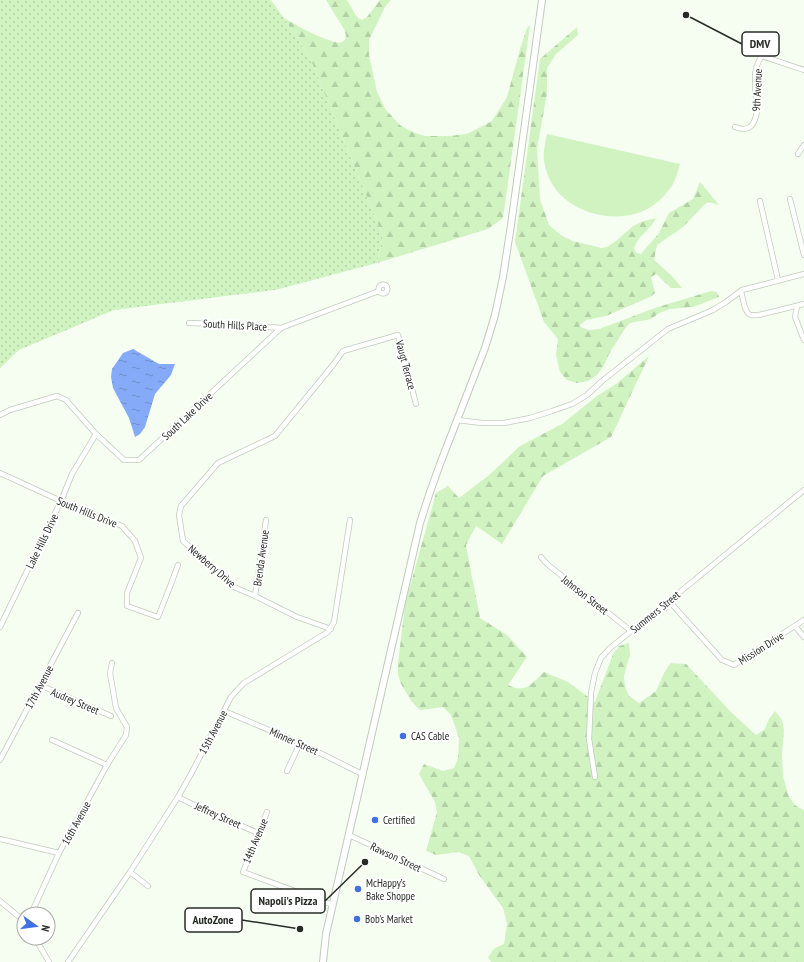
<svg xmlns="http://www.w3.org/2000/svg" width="804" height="962" viewBox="0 0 804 962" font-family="'PT Sans Narrow',sans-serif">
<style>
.green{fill:url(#green-dots)}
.forest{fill:url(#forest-firs)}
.pitch{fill:#d1f3c2}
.water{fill:url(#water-ripples)}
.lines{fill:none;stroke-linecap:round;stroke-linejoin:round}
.street-casing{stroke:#c1cbbc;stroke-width:6}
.secondary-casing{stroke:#c1cbbc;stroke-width:8}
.street{stroke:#fff;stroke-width:4.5}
.secondary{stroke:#fff;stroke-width:6}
.poi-dot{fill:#4070e1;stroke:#fff;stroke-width:1.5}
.labels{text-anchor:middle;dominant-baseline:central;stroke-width:4;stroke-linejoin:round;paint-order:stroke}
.street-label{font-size:11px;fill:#272b25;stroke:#fff}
.poi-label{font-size:11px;fill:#272b25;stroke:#fff;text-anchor:start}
.leader{fill:none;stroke:#272b25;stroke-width:1.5}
.callout-dot{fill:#272b25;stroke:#fff;stroke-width:1.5}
.callout{fill:#fff;stroke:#272b25;stroke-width:1.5}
.callout-label{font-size:12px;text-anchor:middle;font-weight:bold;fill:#272b25}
</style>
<defs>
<pattern id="green-dots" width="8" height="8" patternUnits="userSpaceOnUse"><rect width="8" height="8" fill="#d1f3c2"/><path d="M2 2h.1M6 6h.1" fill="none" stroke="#b3d0a7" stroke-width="1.8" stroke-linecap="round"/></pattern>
<pattern id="forest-firs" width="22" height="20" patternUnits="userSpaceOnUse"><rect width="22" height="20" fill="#d1f3c2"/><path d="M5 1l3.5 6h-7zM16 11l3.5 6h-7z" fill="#b3d0a7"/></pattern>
<pattern id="water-ripples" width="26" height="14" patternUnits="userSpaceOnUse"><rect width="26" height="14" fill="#85abf8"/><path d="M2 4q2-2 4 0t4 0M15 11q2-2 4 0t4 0" fill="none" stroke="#6d8bc9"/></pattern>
</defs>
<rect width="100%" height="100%" fill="#f6fef2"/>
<polygon class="green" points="0,0 271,0 284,18 311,60 383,236 377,263 275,290 114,310 19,350 0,368"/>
<g class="forest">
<path d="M326 0H347L357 17 362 20 367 17 380 0H391L385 7 369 40V55L377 92 386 110 401 126 415 133 425 136H449L467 134 492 121 507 97 520 49 527 28 530 25 503 218 488 229 377 263 383 236 311 60 284 18C303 29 318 38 340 43L345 40 346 35 344 29Z"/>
<path d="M577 27 578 35 556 54 547 68V93L537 149 540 199 549 225 562 236 573 241 601 248 607 247 616 241 633 226 644 221 656 218C651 230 639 234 634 248L636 253 641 254 659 233 669 213 693 199 700 182 719 205 709 202 705 204 683 227 657 245 654 260 671 275 682 288H671L656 274 651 277 655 293 650 297 606 316 586 320 579 326 588 330 599 329 655 308 711 291 717 292 719 297 693 307 670 309 659 313 651 319 630 323 626 327 609 354 604 365 597 375 588 381 577 383 567 380 560 372 556 355 558 339 544 322 515 242 540 59Z"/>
<path d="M649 356 611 437 543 476 502 544 476 526 466 545 480 618 507 635 527 657 508 685C526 694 531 684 544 672L568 682 595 702 613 654 619 646 629 643 630 654 624 676 625 686 629 696 639 703 656 691 665 671 671 663 686 664 732 713 756 735 765 729 769 719 775 711 782 720 784 730 782 754 783 776 789 797 796 806 804 810V962H491L488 957 495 948 504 944 507 924 503 908 479 875 469 856 458 852 436 855 426 851 437 812 435 802 419 774 424 764 443 771 454 768 458 758 459 738 451 715 443 707 420 710 412 702 401 684 398 674V664L405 604 436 493 448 486 459 498 488 476 520 446 562 424 597 396 616 384Z"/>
</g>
<path class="pitch" d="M547 134 680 164C678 171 676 178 673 184 666 196 652 209 638 213 600 225 550 205 544 161 543 153 545 143 547 134Z"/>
<polygon class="water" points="133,349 159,364 175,364 171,375 155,394 145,427 140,434 135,437 129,418 113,388 111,377 112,369 123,353"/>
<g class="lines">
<defs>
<g id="street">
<path d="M735 127C750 133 755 124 757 111 758 104 755 96 755 89 755 84 755 78 755 74 756 67 758 61 762 56L804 70"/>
<polyline points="798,154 804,145"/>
<polyline points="790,199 804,255"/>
<polyline points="760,201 778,280"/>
<circle cx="383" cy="289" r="4.5"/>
<path d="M742 290 741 292C743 297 744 311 749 314 751 316 756 315 759 315L804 304"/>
<polyline points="797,306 795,317 804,340"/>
<polyline points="189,323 247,325 281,328"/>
<polyline points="0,415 10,410 57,396 66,400 96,434 124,460 139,460 281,328 379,291"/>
<polyline points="457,420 482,423 504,423 530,418 552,411 572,404 587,395 602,381 668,329 713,310 726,302 742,290 804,274"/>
<polyline points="0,473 61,501 122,526 135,541 141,558 127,593 127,606 158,617 171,584 178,565"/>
<polyline points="541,557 547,564 631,631"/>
<polyline points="255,596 266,520"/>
<polyline points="669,601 722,660 734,665 804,620"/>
<polyline points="795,626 804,637"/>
<polyline points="0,627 61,501 72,474 96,434"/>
<polyline points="331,629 297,617 255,596 234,587 183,541 179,515 181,506 218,463 275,436 333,365 343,351 398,335 416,404"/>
<polyline points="40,685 111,716"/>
<polyline points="224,711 300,743 362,774"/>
<polyline points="52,740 107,765"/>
<polyline points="0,760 78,613"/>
<polyline points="287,771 300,743"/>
<polyline points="595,777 589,739 591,693 595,673 601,658 610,648 669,601 804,490"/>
<polyline points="178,797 196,806 258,833"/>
<polyline points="267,812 243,872 333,905"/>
<polyline points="349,835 444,879"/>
<polyline points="0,839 59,853"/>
<polyline points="130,872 148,886"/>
<polyline points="0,901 24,921"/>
<polyline points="31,914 59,853 107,765 126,735 127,727 116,708 110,673 112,663"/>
<polyline points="35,938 49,962"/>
<polyline points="68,962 130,872 178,797 191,774 231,697 244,683 328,632 334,622 350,520"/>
</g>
<polyline id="secondary" points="323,962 326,934 420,523 429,495 440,464 485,348 495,315 503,277 511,225 542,0"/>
</defs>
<use href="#street" class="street-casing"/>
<use href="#secondary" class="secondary-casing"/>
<use href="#street" class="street"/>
<use href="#secondary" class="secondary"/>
</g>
<g class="poi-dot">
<circle cx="403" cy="736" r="4"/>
<circle cx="375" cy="820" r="4"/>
<circle cx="358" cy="889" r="4"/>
<circle cx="357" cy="919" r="4"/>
</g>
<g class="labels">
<g class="street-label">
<text transform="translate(757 90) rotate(-87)">9th Avenue</text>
<text transform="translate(235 325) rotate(3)">South Hills Place</text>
<text transform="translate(406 365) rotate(75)">Vaugt Terrace</text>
<text transform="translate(187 416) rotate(-43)">South Lake Drive</text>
<text transform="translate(87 512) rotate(22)">South Hills Drive</text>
<text transform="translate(42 541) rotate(-64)">Lake Hills Drive</text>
<text transform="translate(261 558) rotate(-82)">Brenda Avenue</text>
<text transform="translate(212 566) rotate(41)">Newberry Drive</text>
<text transform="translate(585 595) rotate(38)">Johnson Street</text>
<text transform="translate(655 612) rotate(-39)">Summers Street</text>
<text transform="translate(761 648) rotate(-32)">Mission Drive</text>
<text transform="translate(39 687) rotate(-62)">17th Avenue</text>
<text transform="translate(75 701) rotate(23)">Audrey Street</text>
<text transform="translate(213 732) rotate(-62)">15th Avenue</text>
<text transform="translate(294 741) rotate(24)">Minner Street</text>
<text transform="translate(218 815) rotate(24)">Jeffrey Street</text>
<text transform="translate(76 823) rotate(-61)">16th Avenue</text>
<text transform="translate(255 841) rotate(-67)">14th Avenue</text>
<text transform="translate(396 857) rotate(25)">Rawson Street</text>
</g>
<g class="poi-label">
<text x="411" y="736">CAS Cable</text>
<text x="383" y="820">Certified</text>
<text x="366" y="883">McHappy’s<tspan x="366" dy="13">Bake Shoppe</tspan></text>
<text x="365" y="919">Bob's Market</text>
</g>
</g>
<path class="leader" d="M686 15L742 44M365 862L325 901M300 929L242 920"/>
<g class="callout-dot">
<circle cx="686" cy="15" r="4"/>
<circle cx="365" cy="862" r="4"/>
<circle cx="300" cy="929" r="4"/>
</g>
<g class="callout">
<rect x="742" y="32" width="37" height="24" rx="4"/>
<rect x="251" y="889" width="74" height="24" rx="4"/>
<rect x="185" y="908" width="57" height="24" rx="4"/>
</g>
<g class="callout-label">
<text x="760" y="48">DMV</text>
<text x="288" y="905">Napoli's Pizza</text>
<text x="213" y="924">AutoZone</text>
</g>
<g transform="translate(36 926) rotate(104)"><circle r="19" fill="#ffffff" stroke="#a9aaa8"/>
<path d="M0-3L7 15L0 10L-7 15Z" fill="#4070e1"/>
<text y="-6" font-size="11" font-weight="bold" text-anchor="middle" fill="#272b25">N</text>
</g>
</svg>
